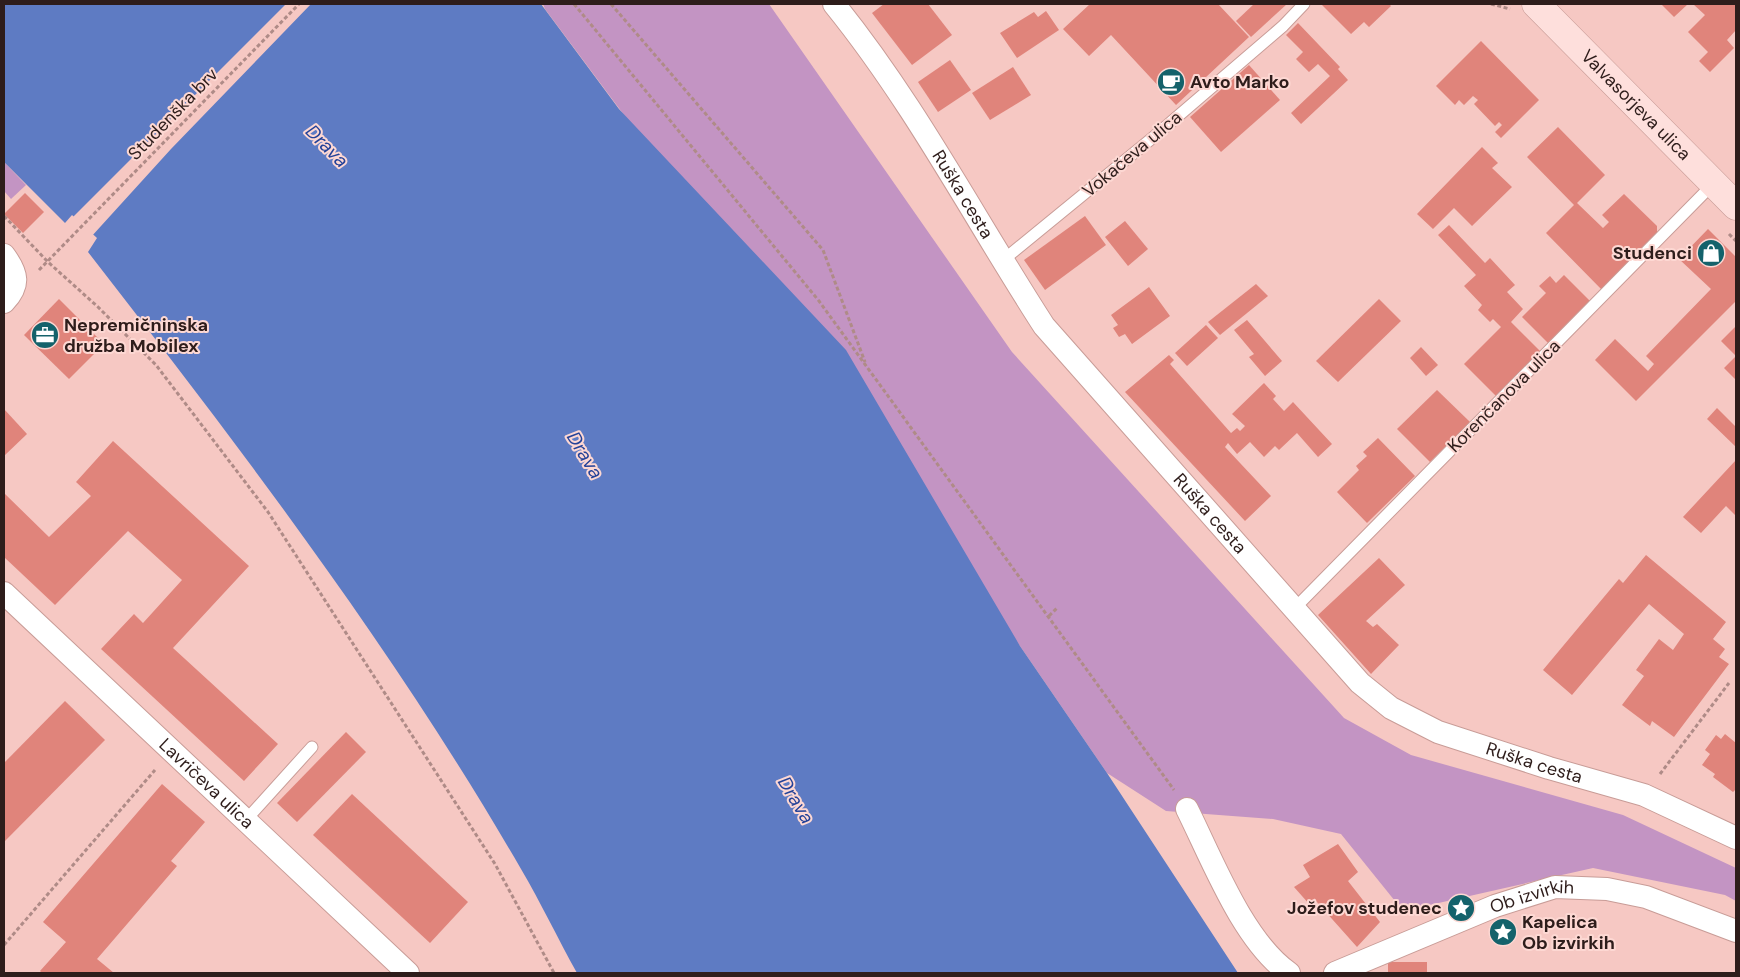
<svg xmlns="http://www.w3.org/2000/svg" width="1740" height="977" viewBox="0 0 1740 977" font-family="'DM Sans',sans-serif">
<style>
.green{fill:#c394c3}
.water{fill:#5e7bc3}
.pier{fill:#f6c8c3}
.building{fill:#e0847b}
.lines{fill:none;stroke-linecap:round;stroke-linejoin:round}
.lane-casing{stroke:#c89c97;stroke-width:13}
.street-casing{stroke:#c89c97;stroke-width:24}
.secondary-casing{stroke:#c89c97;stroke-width:29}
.path{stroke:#af8b87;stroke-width:3;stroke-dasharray:4 2.5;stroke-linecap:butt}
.lane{stroke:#fff;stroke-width:11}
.street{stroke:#fff;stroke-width:22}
.secondary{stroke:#fedfdc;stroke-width:28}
.labels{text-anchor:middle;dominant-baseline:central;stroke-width:4;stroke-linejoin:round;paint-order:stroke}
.poi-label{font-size:18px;font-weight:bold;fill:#2e1d1b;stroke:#fdd8d3;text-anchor:start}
.street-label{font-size:18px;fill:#2e1d1b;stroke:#fdd8d3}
.water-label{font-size:19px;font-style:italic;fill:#244298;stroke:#fdd8d3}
</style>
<rect width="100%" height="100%" fill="#f6c8c3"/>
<g class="green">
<polygon points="543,4 769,4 1012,352 1344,718 1411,755 1623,815 1736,868 1736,901 1725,895 1593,868 1403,911 1341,834 1273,819 1166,811 1107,773 1020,646 545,9"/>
<polygon points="4,162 26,185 11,199 4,191"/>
</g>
<path class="water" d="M4 4H541L619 109 846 350 1020 646 1107 773 1238 973H577C558 939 541 903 521 869 395 651 242 450 88 252L97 238 72 215 65 223 4 162Z"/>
<polygon class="pier" points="286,4 311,4 171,149 91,237 72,218 65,225"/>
<g class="building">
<polygon points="884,4 928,4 952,35 912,65 872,13"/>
<polygon points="1090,4 1218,4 1249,37 1176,105 1111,35 1089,56 1063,29"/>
<polygon points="1254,4 1287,4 1251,37 1236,21"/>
<polygon points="1321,4 1389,4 1391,6 1369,27 1364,22 1351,34"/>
<polygon points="1661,4 1688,4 1674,17"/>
<polygon points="1693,4 1736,4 1736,30 1727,40 1734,48 1710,72 1699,61 1708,52 1688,32 1705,15"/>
<polygon points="1046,11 1059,30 1017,58 1000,33 1034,12 1038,17"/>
<polygon points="1298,23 1340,67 1338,69 1348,80 1301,124 1291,113 1330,76 1318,64 1309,72 1296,59 1303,52 1286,35"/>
<polygon points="1481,41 1539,100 1501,138 1495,132 1502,125 1499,122 1495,126 1474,104 1478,100 1473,96 1464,105 1459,100 1455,105 1436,86"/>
<polygon points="950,60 971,90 938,112 918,82"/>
<polygon points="1249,65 1280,100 1221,152 1190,117"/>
<polygon points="1013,67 1031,95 990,120 972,93"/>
<polygon points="1558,127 1605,175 1577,203 1603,228 1609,222 1602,215 1624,194 1657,226 1657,237 1603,291 1546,233 1574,205 1527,157"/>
<polygon points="1482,147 1498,163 1492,168 1512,187 1472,226 1454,208 1433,229 1417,214"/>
<polygon points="25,193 44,212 23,233 4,214"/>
<polygon points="1085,216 1106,245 1045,290 1024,260"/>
<polygon points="1125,221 1148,249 1128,266 1105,237"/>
<polygon points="1449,225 1485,263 1490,258 1515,285 1507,292 1523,309 1511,322 1541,352 1496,396 1464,364 1501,327 1493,319 1490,322 1478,310 1482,305 1464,286 1476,275 1438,235"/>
<polygon points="1708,229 1736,257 1736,301 1636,401 1595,360 1615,339 1648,371 1654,364 1646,356 1711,289 1679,259"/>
<polygon points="1564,275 1591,302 1549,344 1522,317 1546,293 1539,286 1550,276 1556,283"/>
<polygon points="1256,284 1268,296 1220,335 1208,322"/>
<polygon points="1149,287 1170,316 1132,344 1125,334 1119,337 1113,328 1118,325 1111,315"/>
<polygon points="59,299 104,344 69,379 24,335"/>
<polygon points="1379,299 1401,321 1338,382 1316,361"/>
<polygon points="1247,320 1282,361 1265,376 1249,357 1254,354 1234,330"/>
<polygon points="1206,325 1218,338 1187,366 1175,353"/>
<polygon points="1736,326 1736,380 1724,368 1736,356 1721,341"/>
<polygon points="1421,347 1438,365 1426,376 1410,358"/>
<polygon points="1169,355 1174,360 1170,364 1231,433 1237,428 1240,431 1245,426 1232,414 1264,383 1276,396 1273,399 1284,411 1293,402 1332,444 1318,457 1297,433 1279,450 1275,446 1264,457 1250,442 1237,454 1228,443 1225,447 1271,496 1245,521 1125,392"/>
<polygon points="1437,390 1470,422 1430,462 1397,429"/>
<polygon points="1717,408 1736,427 1736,447 1707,419"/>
<polygon points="4,409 27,434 4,456"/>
<polygon points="1378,438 1415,476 1367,523 1337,492 1359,470 1356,466 1367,456 1363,452"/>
<polygon points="113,441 249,566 173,648 278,744 244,781 101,649 134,614 143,623 182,580 128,531 55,605 4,557 4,493 49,537 91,496 76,482"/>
<polygon points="1736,460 1736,516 1726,506 1701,533 1683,517"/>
<polygon points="1646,555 1726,622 1713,639 1725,649 1719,657 1729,664 1674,737 1652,721 1650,726 1622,705 1644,676 1636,670 1659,639 1673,650 1684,634 1649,604 1572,695 1543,670 1619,579 1623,583"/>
<polygon points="1379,558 1405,585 1366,621 1373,627 1377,624 1399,645 1371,674 1318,615"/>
<polygon points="65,701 105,740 4,842 4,763"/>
<polygon points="346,732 366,752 297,822 277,803"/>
<polygon points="1725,734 1736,743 1736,789 1733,792 1713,777 1715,774 1702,765 1710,754 1705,750 1716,735 1721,739"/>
<polygon points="162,784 205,822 171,861 177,866 97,959 114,973 42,973 40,971 66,942 43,922"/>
<polygon points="352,794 468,902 430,943 313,835"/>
<polygon points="1338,844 1358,872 1348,881 1380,922 1357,947 1316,901 1310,905 1294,887 1310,877 1303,865"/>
<rect x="1388" y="962" width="39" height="11"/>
</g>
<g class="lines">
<defs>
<g id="lane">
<polyline points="1002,261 1156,135 1283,26 1304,4"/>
<polyline points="1294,609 1714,183"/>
<polyline points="246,820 312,747"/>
</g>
<g id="street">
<path id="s1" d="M834 4C915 104 974 218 1044 326L1360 683 1391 708 1438 732 1549 768 1644 795 1736 838"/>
<path d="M4 255C18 274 20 285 4 302"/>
<path id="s2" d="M4 593 408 973"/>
<path d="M1187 809C1212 859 1243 941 1289 973"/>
<path id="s3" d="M1335 973 1495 906 1555 887 1607 889 1646 897 1736 931"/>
</g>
<g id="secondary">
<path id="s4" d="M1536 4 1736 206"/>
</g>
</defs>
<use href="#lane" class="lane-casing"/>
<use href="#street" class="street-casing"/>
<use href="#secondary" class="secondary-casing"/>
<g class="path">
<polyline points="574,4 819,301 1174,790"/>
<polyline points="611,4 823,250 865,362"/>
<polyline points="1491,4 1510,9"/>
<polyline points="4,216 48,262 98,307 156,365 268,512 495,864 554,973"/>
<polyline points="1729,234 1736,241"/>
<polyline points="39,270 299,4"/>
<polyline points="1049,616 1057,608"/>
<polyline points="1660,774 1729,683"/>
<polyline points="4,945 155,770"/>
</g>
<use href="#lane" class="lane"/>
<use href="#street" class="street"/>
<use href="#secondary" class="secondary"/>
</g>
<defs>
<symbol id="cafe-disc" viewBox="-11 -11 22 22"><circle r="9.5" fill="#14626b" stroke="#fdd8d3"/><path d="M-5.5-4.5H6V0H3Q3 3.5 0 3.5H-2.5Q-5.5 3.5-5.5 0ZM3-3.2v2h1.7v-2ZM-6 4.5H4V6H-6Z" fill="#fff"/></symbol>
<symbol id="shop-disc" viewBox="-11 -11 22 22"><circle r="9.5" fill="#14626b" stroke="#fdd8d3"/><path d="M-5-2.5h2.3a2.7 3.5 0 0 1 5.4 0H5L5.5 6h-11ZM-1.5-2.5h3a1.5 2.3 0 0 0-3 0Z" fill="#fff"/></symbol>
<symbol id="office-disc" viewBox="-11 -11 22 22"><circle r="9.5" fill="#14626b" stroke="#fdd8d3"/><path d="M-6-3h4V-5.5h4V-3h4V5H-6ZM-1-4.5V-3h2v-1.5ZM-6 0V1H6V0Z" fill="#fff"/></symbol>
<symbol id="sight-disc" viewBox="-11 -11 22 22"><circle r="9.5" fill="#14626b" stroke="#fdd8d3"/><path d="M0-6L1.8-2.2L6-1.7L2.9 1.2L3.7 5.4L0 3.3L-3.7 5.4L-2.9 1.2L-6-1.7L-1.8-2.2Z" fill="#fff"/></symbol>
</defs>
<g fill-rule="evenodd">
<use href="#cafe-disc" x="1155" y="66" width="32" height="32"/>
<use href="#shop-disc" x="1695" y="237" width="32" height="32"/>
<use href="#office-disc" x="29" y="319" width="32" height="32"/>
<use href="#sight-disc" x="1445" y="892" width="32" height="32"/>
<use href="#sight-disc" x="1487" y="916" width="32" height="32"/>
</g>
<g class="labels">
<g class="poi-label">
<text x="1190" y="82">Avto Marko</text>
<text x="1692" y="253" text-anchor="end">Studenci</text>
<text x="64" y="325">Nepremičninska<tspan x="64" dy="21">družba Mobilex</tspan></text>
<text x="1442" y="908" text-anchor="end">Jožefov studenec</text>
<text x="1522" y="922">Kapelica<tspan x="1522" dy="21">Ob izvirkih</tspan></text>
</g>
<g class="street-label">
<text stroke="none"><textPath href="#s4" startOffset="142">Valvasorjeva ulica</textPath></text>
<text transform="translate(173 114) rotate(-46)">Studenška brv</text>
<text transform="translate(1132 154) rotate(-40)">Vokačeva ulica</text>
<text stroke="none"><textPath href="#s1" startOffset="230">Ruška cesta</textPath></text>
<text transform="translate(1504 396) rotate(-45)">Korenčanova ulica</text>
<text stroke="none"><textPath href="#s1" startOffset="635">Ruška cesta</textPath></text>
<text stroke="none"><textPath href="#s1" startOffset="1055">Ruška cesta</textPath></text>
<text stroke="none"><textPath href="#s2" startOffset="278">Lavričeva ulica</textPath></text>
<text stroke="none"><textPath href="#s3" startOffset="212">Ob izvirkih</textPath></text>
</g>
<g class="water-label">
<text transform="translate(327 146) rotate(45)">Drava</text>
<text transform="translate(585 455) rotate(59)">Drava</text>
<text transform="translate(796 800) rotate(59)">Drava</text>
</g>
</g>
<rect width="1740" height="977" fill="none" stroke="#2e1d1b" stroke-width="10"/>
</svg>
